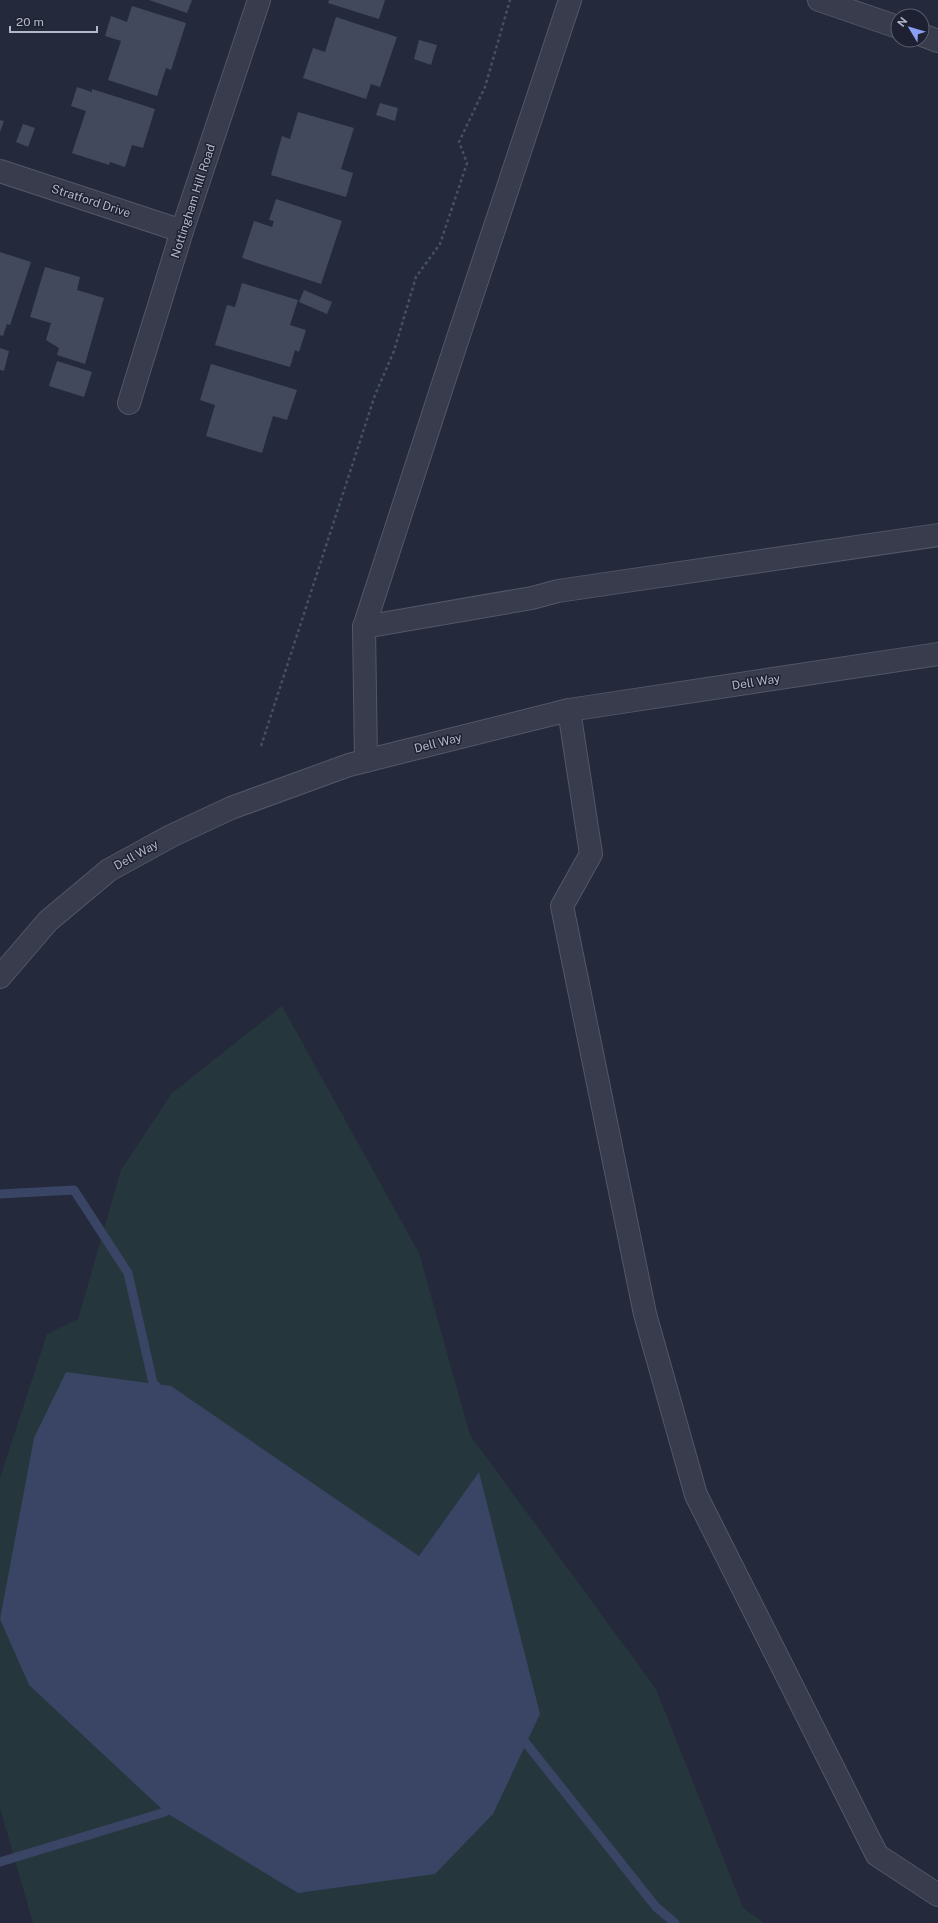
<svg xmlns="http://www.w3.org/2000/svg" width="938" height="1923" viewBox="0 0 938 1923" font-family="'Public Sans',sans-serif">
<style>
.green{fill:#26363d}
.water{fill:#3a4464}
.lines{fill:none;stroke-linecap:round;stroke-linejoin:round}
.stream{stroke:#3a4464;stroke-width:9}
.building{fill:#43495d}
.minor-casing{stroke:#535767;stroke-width:24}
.path{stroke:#44535a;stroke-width:2.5;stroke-dasharray:3 3;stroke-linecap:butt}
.minor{stroke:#383c4c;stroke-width:22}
.labels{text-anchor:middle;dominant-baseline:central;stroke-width:3;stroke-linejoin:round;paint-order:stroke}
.street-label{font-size:12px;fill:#b3b7c7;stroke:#1d2131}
</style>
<rect width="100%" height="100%" fill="#242a3c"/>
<polygon class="green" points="282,1006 419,1253 470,1435 656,1689 743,1908 764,1923 33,1923 0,1808 0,1478 47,1334 78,1319 121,1170 172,1093"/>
<polygon class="water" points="66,1372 171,1386 419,1556 479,1472 540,1714 493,1814 435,1874 298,1893 165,1812 29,1685 0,1619 34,1438"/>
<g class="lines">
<g class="stream">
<polyline points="0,1194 74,1190 128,1273 153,1383 162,1392"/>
<polyline points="518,1736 526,1743 656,1907 675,1923"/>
<polyline points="0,1862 165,1812 174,1803"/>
</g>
</g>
<g class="building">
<polygon points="149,0 192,0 187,13"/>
<polygon points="329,0 385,0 379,19 328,3"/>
<polygon points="132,6 186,23 171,70 166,68 157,96 108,80 121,41 105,36 111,16 127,22"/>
<polygon points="336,17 397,37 380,87 371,84 366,99 303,78 313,48 325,52"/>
<polygon points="419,40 437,45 431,65 414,59"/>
<polygon points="77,87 92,92 92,89 155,109 143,148 132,145 125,167 110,162 109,165 72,153 86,111 71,106"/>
<polygon points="380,103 398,108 395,121 376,115"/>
<polygon points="298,112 354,128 341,169 353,173 346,197 271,175 282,136 290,139"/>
<polygon points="0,120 4,121 0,132"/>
<polygon points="23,124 35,128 28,147 16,142"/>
<polygon points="276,199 342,221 321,284 242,258 254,221 272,227 274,221 269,220"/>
<polygon points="0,252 31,262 10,325 7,324 3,336 0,335"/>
<polygon points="45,267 80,277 77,290 104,298 85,364 57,355 59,348 46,340 51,323 30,317"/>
<polygon points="242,283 298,300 290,325 306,330 299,352 295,350 290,367 215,345 227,305 235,307"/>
<polygon points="304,290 332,302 327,314 299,302"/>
<polygon points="0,348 9,351 4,371 0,370"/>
<polygon points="57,361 92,372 84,397 49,386"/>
<polygon points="211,364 297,390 287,420 273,416 262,453 206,436 215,405 200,400"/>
</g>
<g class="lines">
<defs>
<g id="minor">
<polyline points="570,0 455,347 364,627 532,598 558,591 938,535"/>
<polyline points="819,0 898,27"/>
<polyline points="922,35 938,41"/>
<polyline points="0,171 182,231"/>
<polyline points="129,403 182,231 259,0"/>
<polyline points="364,627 366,761"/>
<polyline points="569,710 591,854 562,906 645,1314 696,1495 877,1855 938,1895"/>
<polyline points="0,977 48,921 109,870 171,836 231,808 349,765 569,710 938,654"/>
</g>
</defs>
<use href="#minor" class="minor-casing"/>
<polyline class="path" points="261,746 375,395 394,351 416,277 440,244 467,163 459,142 485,87 510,0"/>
<use href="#minor" class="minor"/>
</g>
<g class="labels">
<g class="street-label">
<text transform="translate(91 201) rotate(18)">Stratford Drive</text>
<text transform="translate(193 201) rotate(-72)">Nottingham Hill Road</text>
<text transform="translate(756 682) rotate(-9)">Dell Way</text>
<text transform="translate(438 743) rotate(-14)">Dell Way</text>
<text transform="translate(136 855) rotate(-29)">Dell Way</text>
</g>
</g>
<g transform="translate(910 28) rotate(308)"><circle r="19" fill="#1d2131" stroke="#595d6d"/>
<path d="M0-3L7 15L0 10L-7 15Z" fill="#8ba0f4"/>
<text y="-6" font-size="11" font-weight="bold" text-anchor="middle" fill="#b3b7c7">N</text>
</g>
<path d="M10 26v6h87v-6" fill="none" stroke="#b3b7c7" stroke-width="2"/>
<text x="16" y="26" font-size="12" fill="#b3b7c7" stroke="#1d2131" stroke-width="3" paint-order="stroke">20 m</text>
</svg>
